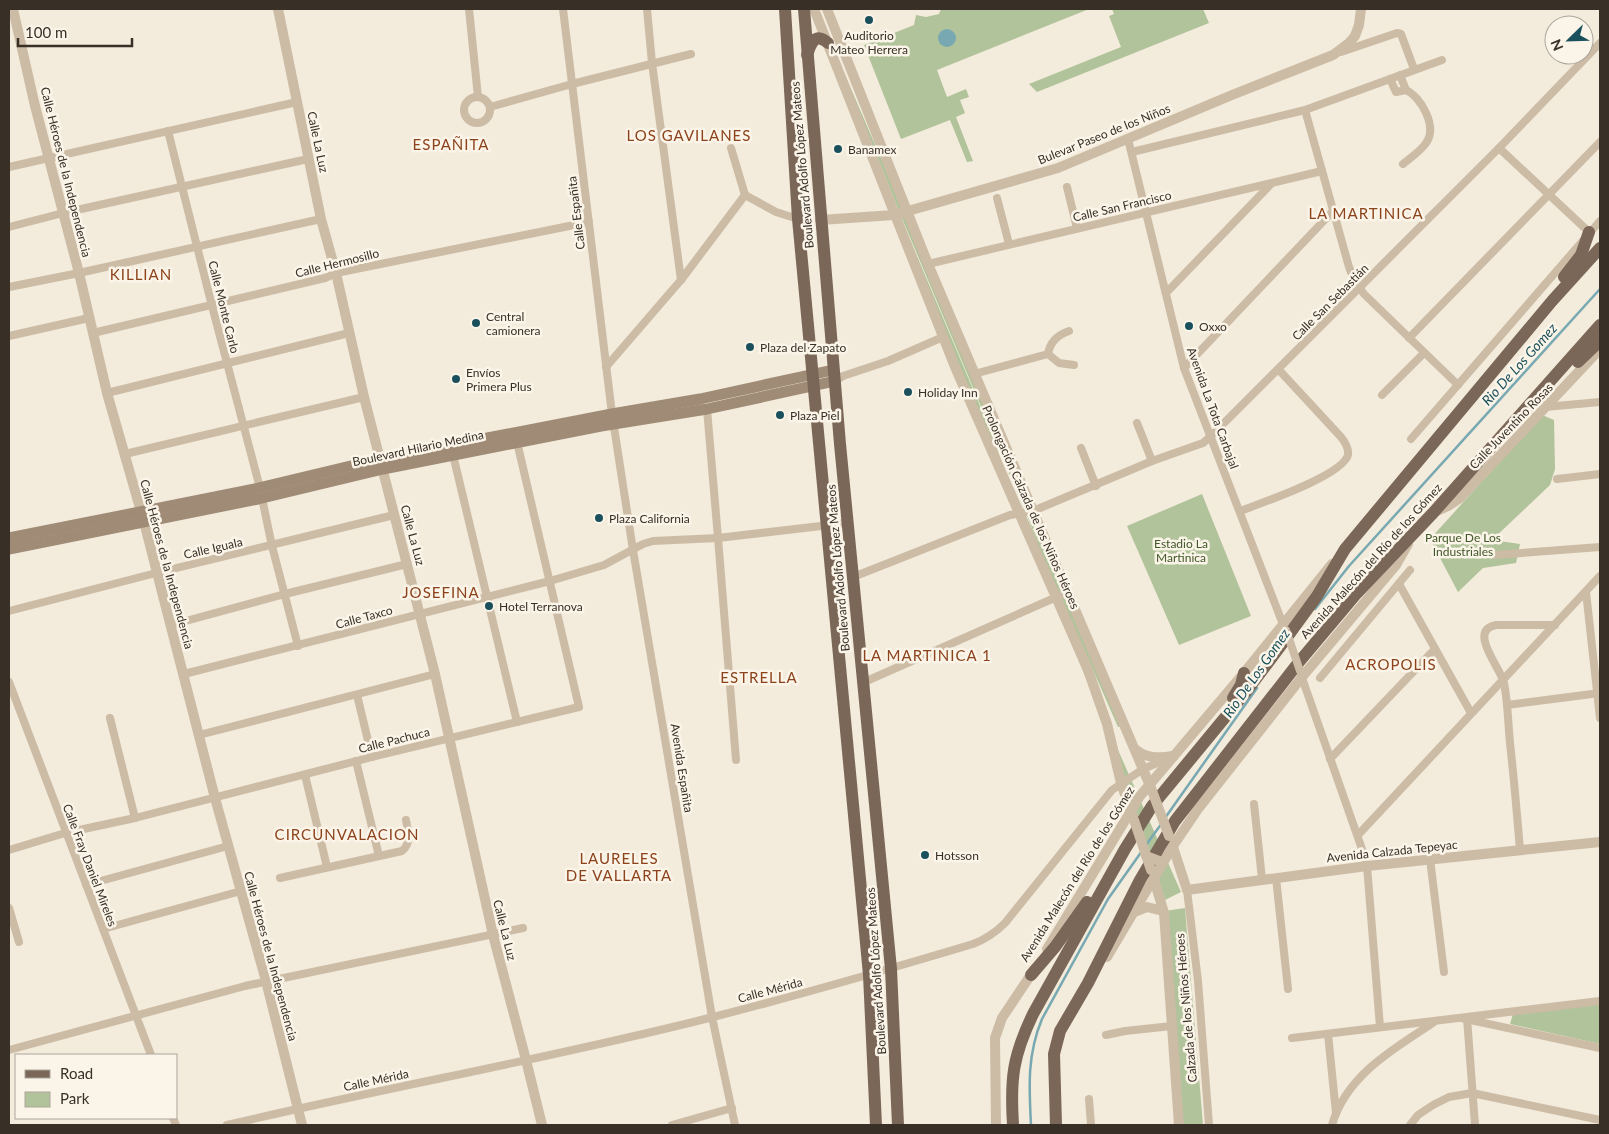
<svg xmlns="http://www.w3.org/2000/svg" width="1609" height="1134" viewBox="0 0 1609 1134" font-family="Lato,sans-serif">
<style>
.green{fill:#b1c39a;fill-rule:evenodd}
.water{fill:#78a9b2}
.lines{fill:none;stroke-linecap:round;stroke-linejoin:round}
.stream{stroke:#78a9b2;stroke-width:2.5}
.minor{stroke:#ccbca6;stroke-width:8}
.tertiary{stroke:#ccbca6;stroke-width:10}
.secondary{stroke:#a08b77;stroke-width:11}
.primary{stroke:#7b6758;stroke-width:12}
.minor-bridge{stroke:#ccbca6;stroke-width:8}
.tertiary-bridge{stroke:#ccbca6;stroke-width:10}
.poi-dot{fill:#1a505c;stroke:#fbf4e8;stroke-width:2}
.labels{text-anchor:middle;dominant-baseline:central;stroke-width:5;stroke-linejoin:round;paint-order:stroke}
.poi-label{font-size:12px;fill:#382f27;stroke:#fbf4e8;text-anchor:start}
.street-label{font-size:12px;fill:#382f27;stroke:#fbf4e8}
.park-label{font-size:12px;fill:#42582a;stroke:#fbf4e8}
.water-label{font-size:14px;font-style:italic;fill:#1a505c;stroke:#fbf4e8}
.quarter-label{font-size:15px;letter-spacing:1px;fill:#8c431c;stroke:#fbf4e8}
</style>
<rect width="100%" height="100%" fill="#f3ebdb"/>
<g class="green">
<polygon points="941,9 1089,9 937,70 947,97 966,89 969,97 960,100 965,113 956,117 973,161 967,162 950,120 901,139 864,45 914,25 916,15 926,17 939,14"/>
<polygon points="1112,9 1203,9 1209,23 1037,92 1029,84 1121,47 1109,16 1114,14"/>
<path d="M839 61 974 374 1024 502 1121 726 1118 727 1080 640 1118 750 1181 892 1165 900 1088 683 978 418ZM852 94 899 211 1037 540 1004 468 991 432 890 192Z"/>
<polygon points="1542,415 1554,420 1555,469 1550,485 1492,540 1520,544 1516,563 1483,568 1458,592 1430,539"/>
<polygon points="1202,494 1251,616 1179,645 1127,526"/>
<polygon points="1185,908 1203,1125 1181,1125 1165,911"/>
<polygon points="1600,1000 1600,1044 1510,1024 1513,1014"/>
</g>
<circle class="water" cx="947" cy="38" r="9"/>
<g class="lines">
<g class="stream">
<polyline points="1315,609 1349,566 1600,289"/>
<polyline points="1165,818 1257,688"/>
<polyline points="1146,845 1162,823"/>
<path d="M1031 1125C1029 1087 1027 1055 1042 1019L1108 899 1142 851"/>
</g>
<g class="minor">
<polyline points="469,9 478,97"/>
<polyline points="563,9 612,414 633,550 712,1017 735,1125"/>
<polyline points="647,9 652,63 681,280"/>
<polyline points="1341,52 1397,33 1401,34 1414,69"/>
<path d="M1400 75 1406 90C1421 97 1438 127 1426 143 1421 151 1410 158 1403 164"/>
<polyline points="1390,79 1396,92 1406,90"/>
<circle cx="477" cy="110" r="13"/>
<polyline points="490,107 572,84 691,54"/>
<polyline points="1305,110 1349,267 1354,280 1364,294 1458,385"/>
<polyline points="168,131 212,306 260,488"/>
<polyline points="1128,139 1184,368 1284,627"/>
<polyline points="731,148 745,195"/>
<polyline points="1499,148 1589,232"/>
<polyline points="1132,152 1305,110 1442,60"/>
<polyline points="9,167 297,102"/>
<polyline points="1067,187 1077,228"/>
<polyline points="745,195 776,212 798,219"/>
<polyline points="997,198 1009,244"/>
<polyline points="9,227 63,213 308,159"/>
<polyline points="928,264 1322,171"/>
<polyline points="9,287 79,273 321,219"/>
<polyline points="1166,293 1270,185"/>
<polyline points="93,333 325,278 336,273 589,222"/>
<polyline points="9,336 89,318"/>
<polyline points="1409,338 1600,142"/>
<path d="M1048 354C1050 342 1057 335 1069 331"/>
<polyline points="1048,354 1059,363 1074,365"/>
<polyline points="606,367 681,280 745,195"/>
<polyline points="1184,368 1333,211"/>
<polyline points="974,374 1048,354"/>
<polyline points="835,381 843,376 888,361 943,337"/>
<polyline points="107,393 349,333"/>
<polyline points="1382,395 1424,353"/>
<polyline points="1545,407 1600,402"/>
<polyline points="707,409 718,538 736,760"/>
<polyline points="1137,423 1152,461"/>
<polyline points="1411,439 1600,221"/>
<polyline points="1081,448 1096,486"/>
<polyline points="125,454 364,397"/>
<polyline points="453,455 517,722"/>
<polyline points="1557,479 1600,474"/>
<polyline points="262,498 272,546 298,646"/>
<path d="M1240 511C1261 503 1342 476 1348 455 1349 448 1345 442 1341 437L1279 370"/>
<polyline points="1495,555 1600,547"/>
<polyline points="853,577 1010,515 1033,511 1152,461 1203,443 1211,436 1499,148 1600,43"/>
<polyline points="1399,584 1471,713"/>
<polyline points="1586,592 1600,718"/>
<polyline points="9,611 156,573 394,515"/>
<polyline points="171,625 285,594 407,564"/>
<polyline points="184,674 550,581 604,565 643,544 653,541 718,538 847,523"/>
<polyline points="1301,675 1363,852 1367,866 1380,1027"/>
<polyline points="1320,678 1410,570"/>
<polyline points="9,682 151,1055"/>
<polyline points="862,683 1068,592"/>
<polyline points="357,695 372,757"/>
<polyline points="1507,705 1600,693"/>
<polyline points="110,718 135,818"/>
<polyline points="199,735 435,674"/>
<polyline points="1330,759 1435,649"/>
<polyline points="356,761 379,856"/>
<polyline points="305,775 327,867"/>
<polyline points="1254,804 1262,879"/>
<polyline points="1358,835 1600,576"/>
<polyline points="9,850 65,833 135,818 372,757 579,707 517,442"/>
<path d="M1520 850C1517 814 1514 779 1510 743 1508 723 1508 703 1504 683 1501 668 1467 631 1496 625H1555"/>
<polyline points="1430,859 1444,972"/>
<path d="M280 878 402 851C412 843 408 831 406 820"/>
<polyline points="1276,878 1288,989"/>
<polyline points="86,885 228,846"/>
<polyline points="1187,890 1198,981 1209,1125"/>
<polyline points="9,908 19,942"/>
<polyline points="103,929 241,891"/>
<polyline points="1461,1018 1600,1048"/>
<polyline points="1467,1018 1475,1125"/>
<polyline points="1328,1034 1336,1113"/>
<polyline points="1106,1035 1125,1031 1172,1026"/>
<polyline points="1292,1038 1600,1001"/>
<polyline points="9,1050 245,986 523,928"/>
<polyline points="1089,1099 1091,1125"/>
<polyline points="173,1118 176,1125"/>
<path d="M227 1125C388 1087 552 1058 713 1017 800 995 886 970 973 944 986 939 995 933 1005 923L1112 790 1143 769 1169 758"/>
<polyline points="672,1125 732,1108"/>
<path d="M1332 1125C1346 1076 1393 1049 1433 1023"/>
<polyline points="1410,1125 1418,1115 1433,1105 1449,1097 1472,1093 1600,1120"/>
</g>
<g class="tertiary">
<polyline points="13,9 35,106 79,273 107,393 144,522 215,798 266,981 302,1125"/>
<polyline points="278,9 321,219 336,273 364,397 435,674 493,935 526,1060 542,1125"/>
<polyline points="814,9 955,367 1088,670 1107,724 1121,783 1134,820"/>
<polyline points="827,9 928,264 1151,788"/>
<polyline points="820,220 894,215 1058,168 1232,95 1333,55 1349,43 1355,36 1359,25 1361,9"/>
<polyline points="1437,511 1448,506 1460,498 1600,349"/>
<path d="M1135 749C1147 759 1158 758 1174 756"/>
<polyline points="1172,844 1187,890 1367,866 1600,842"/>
<polyline points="1153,876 1164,913 1179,1125"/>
<polyline points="1134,912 1147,907 1163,911"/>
<polyline points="1047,949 1140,796 1244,673 1332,564"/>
<polyline points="1107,957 1173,846 1198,809 1302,677 1396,565 1408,544"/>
<polyline points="996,1125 995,1038 1002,1018 1034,970"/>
</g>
<g class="secondary">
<polyline points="9,538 255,489 359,464 472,441 612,414 700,399 833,370"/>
<polyline points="9,549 258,499 383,469 601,426 707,409 835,381"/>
</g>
<g class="primary">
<polyline points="785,9 798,219 869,975 876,1125"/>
<polyline points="804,9 840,444 891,969 898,1125"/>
<path d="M807 55C811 43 815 32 828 43"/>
<polyline points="1564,277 1581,255 1589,232"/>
<polyline points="1578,362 1600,341"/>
<polyline points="1233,698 1241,685 1244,673"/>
<polyline points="1031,975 1055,947 1087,902"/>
<path d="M1013 1125C1010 1078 1013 1056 1033 1014L1125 849 1152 806 1246 692 1285 640 1317 596 1345 549 1552 301 1600 248"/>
<polyline points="1056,1125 1054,1054 1060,1031 1088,983 1140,880 1175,821 1299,662 1357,593 1433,513 1600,325"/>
</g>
<polyline class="minor-bridge" points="1286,630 1300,671"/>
<g class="tertiary-bridge">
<polyline points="1151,788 1169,836"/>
<polyline points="1134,820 1151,870"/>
<polyline points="1146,856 1159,861"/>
</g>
</g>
<g class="poi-dot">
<circle cx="869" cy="20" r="5"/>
<circle cx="838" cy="149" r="5"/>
<circle cx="476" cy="323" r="5"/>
<circle cx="1189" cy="326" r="5"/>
<circle cx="750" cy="347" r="5"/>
<circle cx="456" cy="379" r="5"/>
<circle cx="908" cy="392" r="5"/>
<circle cx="780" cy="415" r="5"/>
<circle cx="599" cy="518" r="5"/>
<circle cx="489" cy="606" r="5"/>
<circle cx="925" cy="855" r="5"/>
</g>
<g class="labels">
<g class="poi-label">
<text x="869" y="35" text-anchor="middle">Auditorio<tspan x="869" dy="14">Mateo Herrera</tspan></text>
<text x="848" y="149">Banamex</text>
<text x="486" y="316">Central<tspan x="486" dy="14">camionera</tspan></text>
<text x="1199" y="326">Oxxo</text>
<text x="760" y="347">Plaza del Zapato</text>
<text x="466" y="372">Envíos<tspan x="466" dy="14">Primera Plus</tspan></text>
<text x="918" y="392">Holiday Inn</text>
<text x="790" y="415">Plaza Piel</text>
<text x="609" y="518">Plaza California</text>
<text x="499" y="606">Hotel Terranova</text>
<text x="935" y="855">Hotsson</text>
</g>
<g class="street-label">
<text transform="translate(1104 134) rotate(-22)">Bulevar Paseo de los Niños</text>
<text transform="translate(318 142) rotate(78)">Calle La Luz</text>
<text transform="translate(802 165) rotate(-95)">Boulevard Adolfo López Mateos</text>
<text transform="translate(66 172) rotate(76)">Calle Héroes de la Independencia</text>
<text transform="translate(1122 206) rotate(-13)">Calle San Francisco</text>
<text transform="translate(576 213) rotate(-97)">Calle Españita</text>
<text transform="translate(337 263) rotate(-14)">Calle Hermosillo</text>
<text transform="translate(1330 302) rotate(-45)">Calle San Sebastián</text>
<text transform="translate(224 307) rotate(76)">Calle Monte Carlo</text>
<text transform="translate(1213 408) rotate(70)">Avenida La Tota Carbajal</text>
<text transform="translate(1511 426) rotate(-46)">Calle Juventino Rosas</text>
<text transform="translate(418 448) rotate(-12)">Boulevard Hilario Medina</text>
<text transform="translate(1031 507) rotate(66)">Prolongación Calzada de los Niños Héroes</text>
<text transform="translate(413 535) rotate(75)">Calle La Luz</text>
<text transform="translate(213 548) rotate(-13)">Calle Iguala</text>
<text transform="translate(1371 561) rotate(-48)">Avenida Malecón del Río de los Gómez</text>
<text transform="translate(167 564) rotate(75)">Calle Héroes de la Independencia</text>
<text transform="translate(838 568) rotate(-95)">Boulevard Adolfo López Mateos</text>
<text transform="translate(364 617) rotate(-15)">Calle Taxco</text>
<text transform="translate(394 740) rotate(-14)">Calle Pachuca</text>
<text transform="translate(682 768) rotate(81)">Avenida Españita</text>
<text transform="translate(1392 851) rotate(-6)">Avenida Calzada Tepeyac</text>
<text transform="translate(90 865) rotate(69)">Calle Fray Daniel Mireles</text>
<text transform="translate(1077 874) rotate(-58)">Avenida Malecón del Río de los Gómez</text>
<text transform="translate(505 930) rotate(76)">Calle La Luz</text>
<text transform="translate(271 956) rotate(75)">Calle Héroes de la Independencia</text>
<text transform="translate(876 971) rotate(-94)">Boulevard Adolfo López Mateos</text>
<text transform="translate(770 990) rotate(-15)">Calle Mérida</text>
<text transform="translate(1186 1008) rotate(-95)">Calzada de los Niños Héroes</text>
<text transform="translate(376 1080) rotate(-12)">Calle Mérida</text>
</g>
<g class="park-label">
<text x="1463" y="537">Parque De Los<tspan x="1463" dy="14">Industriales</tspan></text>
<text x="1181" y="543">Estadio La<tspan x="1181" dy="14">Martinica</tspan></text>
</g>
<g class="water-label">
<text transform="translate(1519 364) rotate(-48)">Rio De Los Gomez</text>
<text transform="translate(1256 673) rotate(-55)">Rio De Los Gomez</text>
</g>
<g class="quarter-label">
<text x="689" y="135">LOS GAVILANES</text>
<text x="451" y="144">ESPAÑITA</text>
<text x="1366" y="213">LA MARTINICA</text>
<text x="141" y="274">KILLIAN</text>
<text x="441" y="592">JOSEFINA</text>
<text x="927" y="655">LA MARTINICA 1</text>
<text x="1391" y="664">ACROPOLIS</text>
<text x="759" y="677">ESTRELLA</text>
<text x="347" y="834">CIRCUNVALACION</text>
<text x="619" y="858">LAURELES<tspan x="619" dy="17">DE VALLARTA</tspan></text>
</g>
</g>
<rect width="1609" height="1134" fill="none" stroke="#382f27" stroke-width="20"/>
<rect x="15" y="1054" width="162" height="65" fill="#fbf4e8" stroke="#ada59b"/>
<rect x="25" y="1070" width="25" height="8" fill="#7b6758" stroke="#ada59b"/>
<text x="60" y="1079" font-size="15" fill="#382f27">Road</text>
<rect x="25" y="1092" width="25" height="15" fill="#b1c39a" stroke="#ada59b"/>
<text x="60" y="1104" font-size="15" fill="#382f27">Park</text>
<g transform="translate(1569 40) rotate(247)"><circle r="24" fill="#fbf4e8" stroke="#ada59b"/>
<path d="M0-4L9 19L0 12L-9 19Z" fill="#1a505c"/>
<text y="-8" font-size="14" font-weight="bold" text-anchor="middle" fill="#382f27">N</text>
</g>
<path d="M18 38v8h114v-8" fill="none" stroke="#382f27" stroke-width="2.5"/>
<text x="25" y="38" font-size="15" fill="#382f27" stroke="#fbf4e8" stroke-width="4" paint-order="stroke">100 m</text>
</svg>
